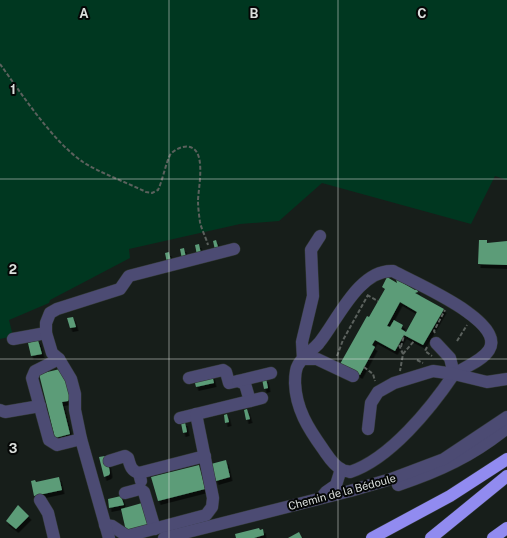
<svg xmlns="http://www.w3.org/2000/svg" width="507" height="538" font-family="'Public Sans',sans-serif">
<defs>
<filter id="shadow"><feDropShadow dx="2.5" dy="4" stdDeviation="0" flood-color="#0009"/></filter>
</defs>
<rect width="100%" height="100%" fill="#171e1a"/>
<path fill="#003720" d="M0,0H507V180L495,176L471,224L322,183L279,221L240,224L129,249L130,258L50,300L49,303L9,320L13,336L0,339Z"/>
<g fill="#5b9c78" fill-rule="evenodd" filter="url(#shadow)">
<path d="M216,240L219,250H215L213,241Z"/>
<path d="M479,240H487V243L507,241V265L478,264Z"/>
<path d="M199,244L201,254L197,255L195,245Z"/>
<path d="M184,248L186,258L182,259L180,249Z"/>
<path d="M169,252L171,262L167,263L165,253Z"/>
<path d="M387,277L397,283L396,279L415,290L417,289L418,292L415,293L444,309L423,345L404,335L395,351L375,340L372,345L375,347L360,375L340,364L367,316L369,317L385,289L382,287ZM400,302L417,312L406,332L401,329L403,325L394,320L390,327L387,326Z"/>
<path d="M73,317L76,327L70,328L67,318Z"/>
<path d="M38,340L42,354L31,356L28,343Z"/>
<path d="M60,369L66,376L70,398L68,401L62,402L70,434L55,438L39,374Z"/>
<path d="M212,375L214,383L196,387L194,379Z"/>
<path d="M266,378L268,388L264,389L262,379Z"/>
<path d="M247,409L250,419L246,420L244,410Z"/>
<path d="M227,414L229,422L225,423L224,415Z"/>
<path d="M185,422L187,432L183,433L181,423Z"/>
<path d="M105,456L107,457L110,473L109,475L104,477L99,457Z"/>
<path d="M226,460L230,477L216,481L211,464Z"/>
<path d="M199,465L205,489L158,501L151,477Z"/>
<path d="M59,477L62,490L34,496L31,481L35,480L36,482Z"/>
<path d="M121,496L124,505L109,508L108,499Z"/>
<path d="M142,503L148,525L126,531L121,509Z"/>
<path d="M18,505L29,516L16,529L6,521Z"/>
<path d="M259,528L260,530L263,529L264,535L254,538H236L235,534Z"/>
<path d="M299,532L302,538H288Z"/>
</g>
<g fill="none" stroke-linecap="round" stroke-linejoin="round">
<defs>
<g id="minor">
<path d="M320,236L311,250L313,296L302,342L303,359H317L353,376"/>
<path d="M13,339L46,333"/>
<path d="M436,343L450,358L454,374C431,408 390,459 350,472C347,471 343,471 341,469C333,465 328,456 323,449C308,428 296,409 295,383C295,377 295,370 298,365C303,356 313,350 319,343C337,321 359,269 393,271C412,282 507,321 489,350C482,361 465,367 454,374"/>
<path d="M59,359L35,371L32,378L49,440L57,445L81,439"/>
<path d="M189,378L223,370L226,372L229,383L238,381L245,384L250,401"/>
<path d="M238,381L271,373"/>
<path d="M0,410L5,412L40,406"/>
<path d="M180,418L262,398"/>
<path d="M368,429L371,403L378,392L394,383L433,371L454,374L487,382L507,379"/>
<path d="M109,461L125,456L128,458C130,465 131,471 139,473L141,481"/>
<path d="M139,473L205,456"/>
<path d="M398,485C440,471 472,456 507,428"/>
<path d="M125,493L140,489L144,492L155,529"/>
<path d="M321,498L326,492L336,485L341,469"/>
<path d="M40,500L48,513L54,538"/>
<path d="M105,525L112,526L127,536L206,515L212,507L213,498L196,414"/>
<path d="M109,538L81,439L75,410V394L71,379L59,359L52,353L46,333V323L50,313L57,309L120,289L129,276L234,249"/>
<path d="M164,538L350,491L391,479L444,459L507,417"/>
</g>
<g id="highway">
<path d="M372,538L450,496L507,459"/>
<path d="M431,538L507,476"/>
<path d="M493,538L507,528"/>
</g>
</defs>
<use href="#minor" stroke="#323935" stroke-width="13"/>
<use href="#highway" stroke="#323935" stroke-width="13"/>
<g stroke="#5b615d" stroke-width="2" stroke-dasharray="4 2" stroke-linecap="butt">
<path d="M0,64C21,93 53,142 83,162C102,174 126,182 146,192L152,193L158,190C163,179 165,166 170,155C173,151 178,148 183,147C209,142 198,188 198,201C198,207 199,215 200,222C201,228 206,238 208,245"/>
<path d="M367,295L378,301"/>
<path d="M435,333L434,331L445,310"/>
<path d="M457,341L467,325"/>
<path d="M399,345L403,354L400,371"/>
<path d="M401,347L404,335"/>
<path d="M427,347L425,351L432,356"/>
<path d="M403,354L414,341"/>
<path d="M337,356L343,340L368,295"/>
<path d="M417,360L423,363"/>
<path d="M364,367L373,374L375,381"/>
</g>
<use href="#minor" stroke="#4c4b73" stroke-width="12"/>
<use href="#highway" stroke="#918bf0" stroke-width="12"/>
</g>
<path fill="none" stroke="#dbdfdc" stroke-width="1" stroke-opacity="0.55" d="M169,0V538M338,0V538M0,179H507M0,359H507"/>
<g text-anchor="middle" stroke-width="4" stroke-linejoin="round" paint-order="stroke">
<g font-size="11" fill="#dbdfdc" stroke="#050706">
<text transform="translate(342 492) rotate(-15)" y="4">Chemin de la Bédoule</text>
</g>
</g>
<g font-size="13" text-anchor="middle" font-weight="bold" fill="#dbdfdc" stroke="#050706" stroke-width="4" stroke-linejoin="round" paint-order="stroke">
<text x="84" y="18">A</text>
<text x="254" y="18">B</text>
<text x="422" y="18">C</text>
<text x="13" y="94">1</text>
<text x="13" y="274">2</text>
<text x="13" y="453">3</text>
</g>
</svg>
